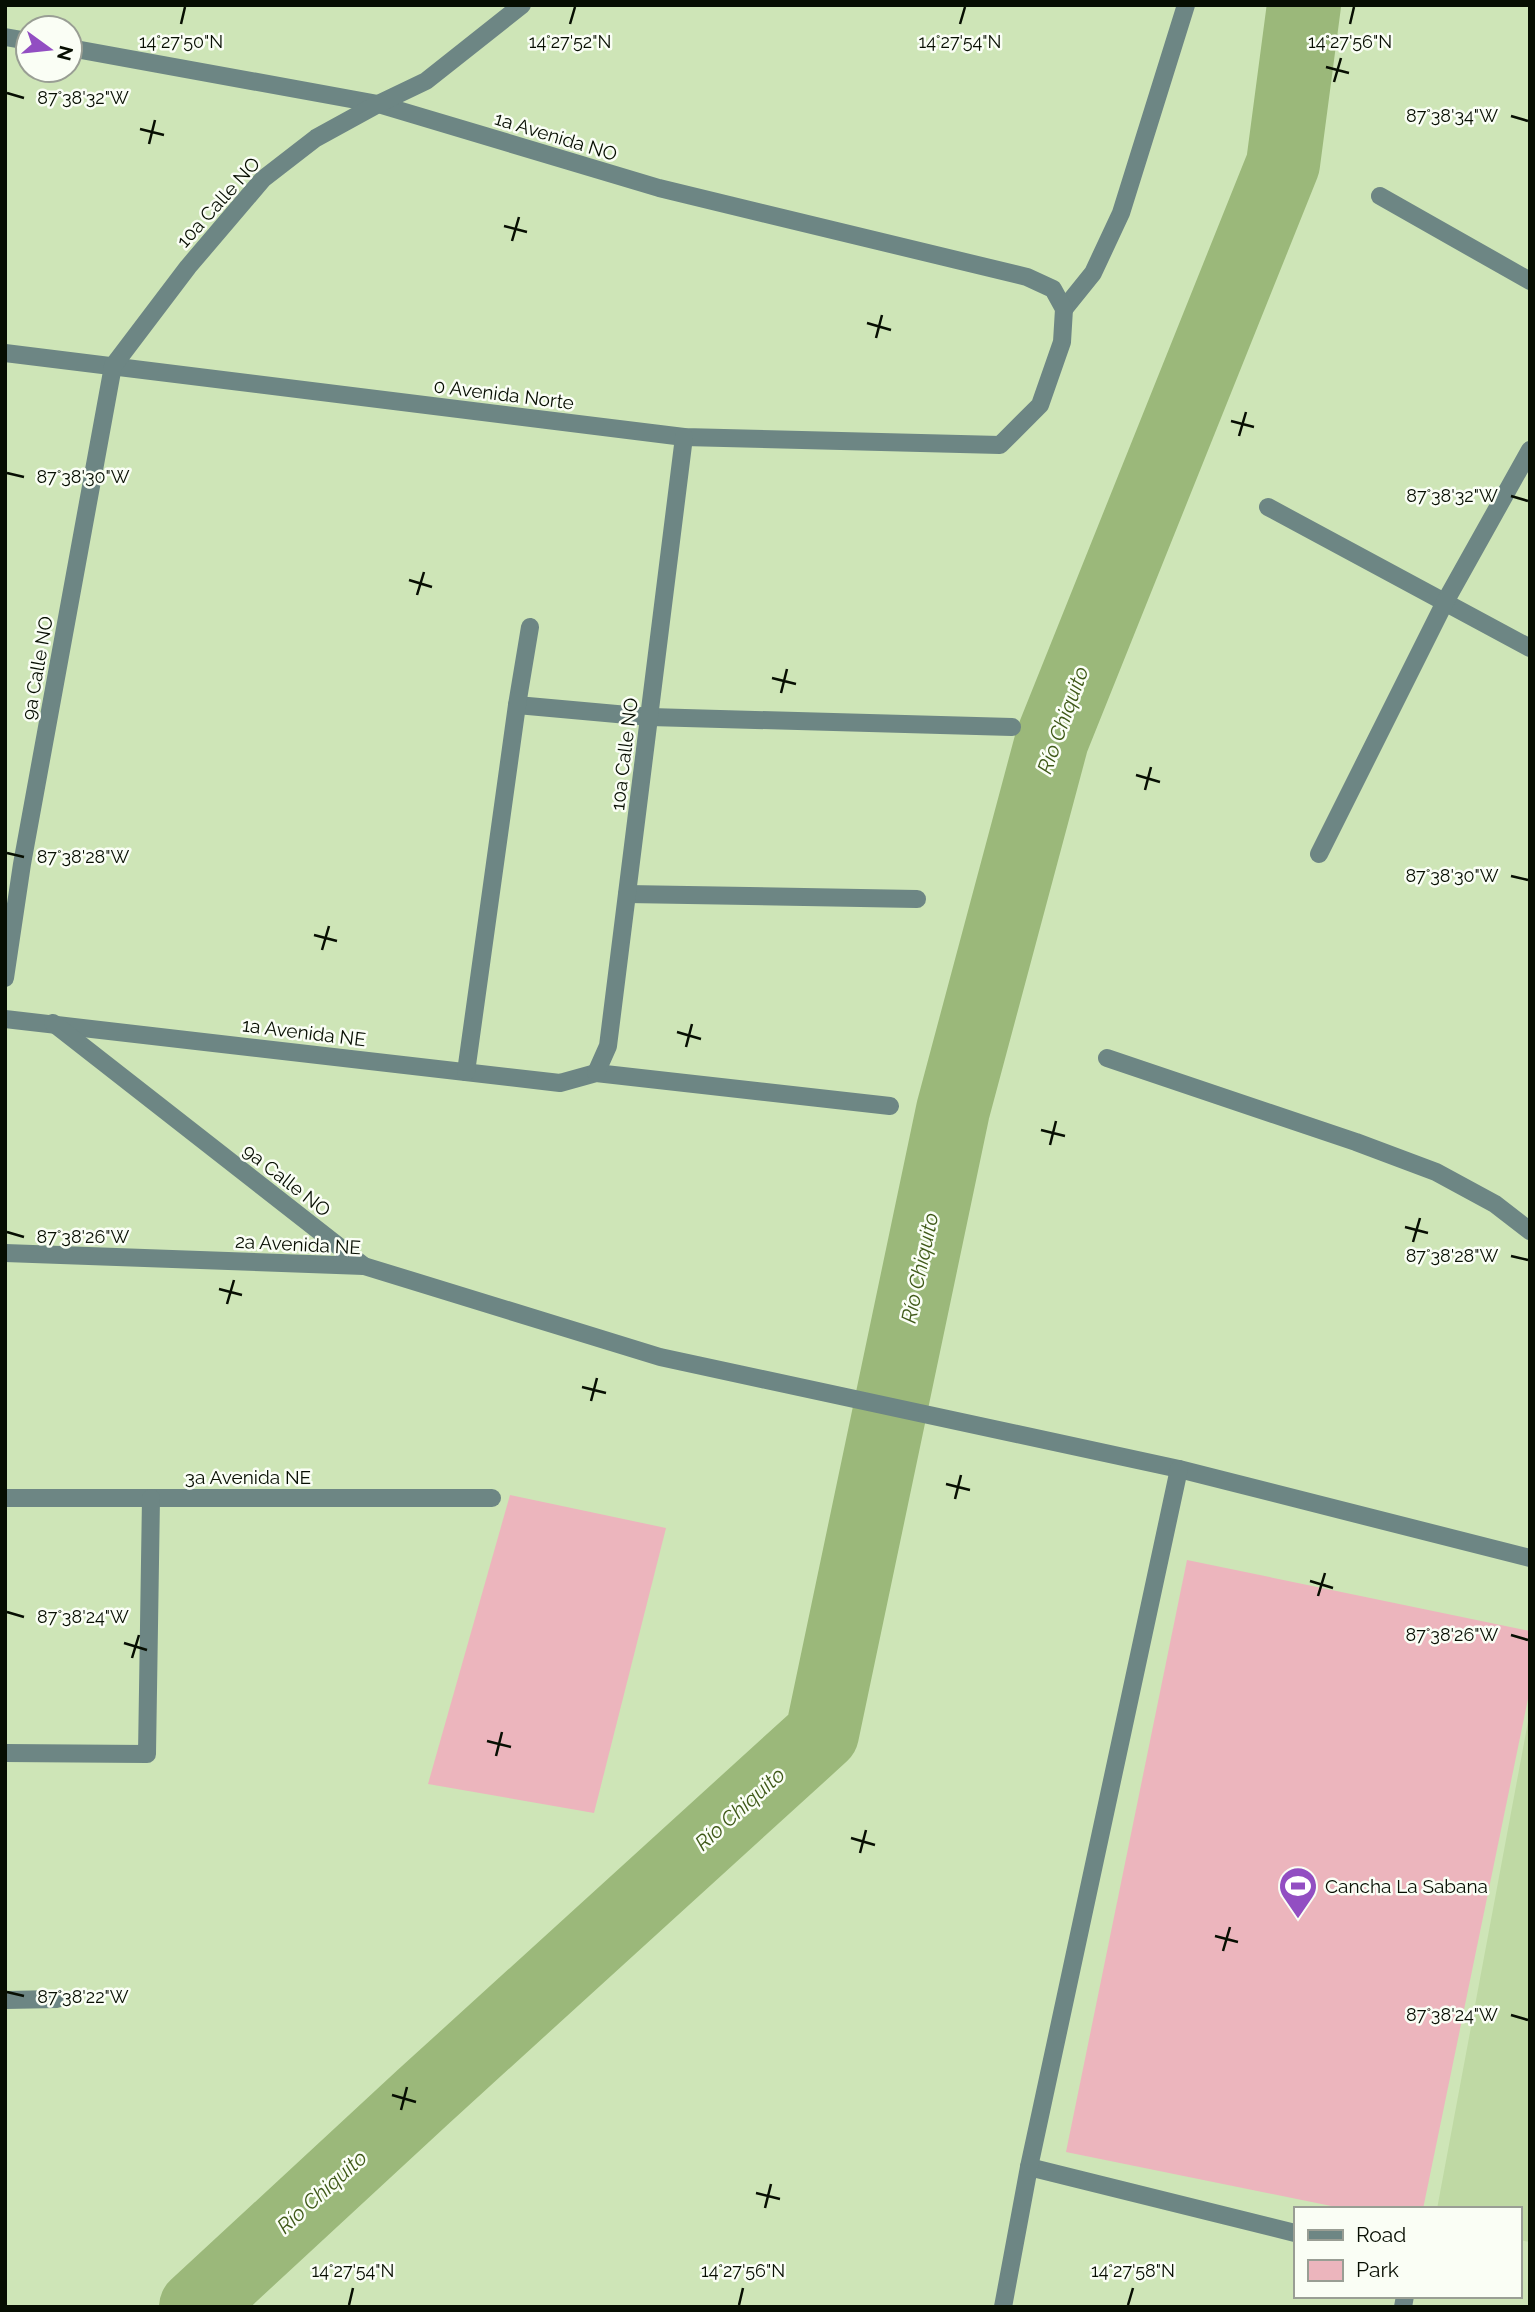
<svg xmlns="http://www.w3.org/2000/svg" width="1535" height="2312" font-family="Raleway,sans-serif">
<rect width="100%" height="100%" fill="#cee5b7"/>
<path fill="#bfd9a4" d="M1530,1711V2242L1519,2240V2209H1437Z"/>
<g fill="#ecb5bd">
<path d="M510,1495L666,1528L594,1813L428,1784Z"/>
<path d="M1187,1560L1530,1631V1689L1423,2209H1346L1066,2152Z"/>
</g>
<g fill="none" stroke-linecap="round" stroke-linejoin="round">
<path stroke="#9bb87a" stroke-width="74" d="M196,2307L423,2097L822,1734L953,1110L1052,740L1283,164L1304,5"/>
<g stroke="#6d8684" stroke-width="18">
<path d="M5,37L28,41"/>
<path d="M1380,196L1530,281"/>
<path d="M1064,309L1093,273L1121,213L1186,5"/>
<path d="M5,353L684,437L1000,445L1040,405L1062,342L1064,309L1053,289L1027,277L659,188L378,104L70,48"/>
<path d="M1268,507L1530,648"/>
<path d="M517,705L650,717L1012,727"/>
<path d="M1319,854L1445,602L1530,450"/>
<path d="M627,894L917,899"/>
<path d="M5,978L22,864L113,366L188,267L263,179L316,138L378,104L426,81L522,5"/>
<path d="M5,1019L560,1083L596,1073L890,1106"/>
<path d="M53,1023L364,1266"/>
<path d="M1107,1058L1356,1142L1436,1172L1495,1204L1530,1231"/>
<path d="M466,1072L517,705L530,627"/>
<path d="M596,1073L608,1046L684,437"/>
<path d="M5,1253L364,1266L660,1357L1179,1469L1530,1558"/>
<path d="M5,1498H492"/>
<path d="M5,1753L147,1754L151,1498"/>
<path d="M5,2000L57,1999"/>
<path d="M1029,2167L1295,2233"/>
<path d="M1003,2307L1029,2167L1179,1469"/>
<path d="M1403,2307L1405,2296"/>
</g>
</g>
<path fill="none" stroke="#070e02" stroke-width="2.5" d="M181,24L185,7M570,24L575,7M960,24L965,7M1350,24L1354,7M1326,67L1349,73M1334,82L1341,58M7,93L24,98M1511,116L1528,121M140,129L164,135M149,144L155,120M504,226L527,232M512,241L519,217M867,323L891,330M876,338L882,315M1231,421L1254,427M1239,436L1246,412M7,473L24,477M1511,496L1528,501M409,580L432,587M417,595L424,572M772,678L796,684M781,693L787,669M1136,775L1160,782M1145,790L1151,767M7,853L24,857M1511,876L1528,880M314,935L337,941M322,950L329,926M677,1032L701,1039M686,1047L692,1024M1041,1130L1065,1136M1050,1145L1056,1121M1405,1227L1428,1233M7,1232L24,1237M1413,1242L1420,1218M1511,1256L1528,1260M219,1289L242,1295M227,1304L234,1280M582,1387L606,1393M591,1401L597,1378M946,1484L970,1490M955,1499L961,1475M1310,1581L1333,1588M1318,1596L1325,1573M7,1612L24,1617M1511,1635L1528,1640M124,1643L147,1650M132,1658L139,1635M487,1741L511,1747M496,1756L502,1732M851,1838L875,1845M860,1853L866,1830M1215,1936L1238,1942M1223,1951L1230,1927M7,1992L24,1996M1511,2015L1528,2020M392,2095L416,2102M401,2110L407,2087M756,2193L780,2199M765,2208L771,2184M349,2305L353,2288M739,2305L743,2288M1128,2305L1133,2288"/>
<defs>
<symbol id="stadium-pin" viewBox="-11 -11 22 30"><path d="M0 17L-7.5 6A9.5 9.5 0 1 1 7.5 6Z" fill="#924ec2" stroke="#fafef5"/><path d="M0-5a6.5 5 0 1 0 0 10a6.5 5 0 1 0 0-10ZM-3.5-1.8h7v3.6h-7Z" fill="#fff"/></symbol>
</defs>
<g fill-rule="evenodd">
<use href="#stadium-pin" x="1276" y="1864" width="44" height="60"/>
</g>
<g text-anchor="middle" stroke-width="5" stroke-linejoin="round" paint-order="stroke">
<g font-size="19" fill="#070e02" stroke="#fafef5">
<text transform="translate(556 136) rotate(17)" y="7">1a Avenida NO</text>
<text transform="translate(218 202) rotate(-48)" y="7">10a Calle NO</text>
<text transform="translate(504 394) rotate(7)" y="7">0 Avenida Norte</text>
<text transform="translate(37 668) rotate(-80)" y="7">9a Calle NO</text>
<text transform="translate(624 754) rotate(-83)" y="7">10a Calle NO</text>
<text transform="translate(304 1032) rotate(7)" y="7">1a Avenida NE</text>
<text transform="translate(287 1180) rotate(38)" y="7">9a Calle NO</text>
<text transform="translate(298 1244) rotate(3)" y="7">2a Avenida NE</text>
<text x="248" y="1484">3a Avenida NE</text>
</g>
<g font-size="19" fill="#070e02" stroke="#fafef5" text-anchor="start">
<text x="1325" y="1893">Cancha La Sabana</text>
</g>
<g font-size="21" font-style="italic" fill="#3f5918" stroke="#fafef5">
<text transform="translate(1063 720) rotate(-70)" y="7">Río Chiquito</text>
<text transform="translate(920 1268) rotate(-78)" y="7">Río Chiquito</text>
<text transform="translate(740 1809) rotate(-42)" y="7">Río Chiquito</text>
<text transform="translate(322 2192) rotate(-42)" y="7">Río Chiquito</text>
</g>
</g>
<g font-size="18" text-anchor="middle" fill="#070e02" stroke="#fafef5" stroke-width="5" stroke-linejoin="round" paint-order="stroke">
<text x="181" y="48">14°27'50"N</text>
<text x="570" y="48">14°27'52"N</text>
<text x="960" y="48">14°27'54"N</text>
<text x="1350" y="48">14°27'56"N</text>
<text x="83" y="104">87°38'32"W</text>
<text x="1452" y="122">87°38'34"W</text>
<text x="83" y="483">87°38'30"W</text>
<text x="1452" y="502">87°38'32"W</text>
<text x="83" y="863">87°38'28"W</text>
<text x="1452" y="882">87°38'30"W</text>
<text x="83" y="1243">87°38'26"W</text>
<text x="1452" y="1262">87°38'28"W</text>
<text x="83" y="1623">87°38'24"W</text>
<text x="1452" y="1641">87°38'26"W</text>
<text x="83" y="2003">87°38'22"W</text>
<text x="1452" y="2021">87°38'24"W</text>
<text x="353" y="2277">14°27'54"N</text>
<text x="743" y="2277">14°27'56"N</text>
<text x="1133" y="2277">14°27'58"N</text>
</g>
<rect width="1535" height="2312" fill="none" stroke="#070e02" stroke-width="14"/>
<rect x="1294" y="2207" width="228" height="91" fill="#fafef5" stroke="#999e94" stroke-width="2"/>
<rect x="1308" y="2230" width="35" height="10" fill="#6d8684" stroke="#999e94" stroke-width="2"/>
<text x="1356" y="2242" font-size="21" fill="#070e02">Road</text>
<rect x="1308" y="2260" width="35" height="21" fill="#ecb5bd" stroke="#999e94" stroke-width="2"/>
<text x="1356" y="2277" font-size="21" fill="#070e02">Park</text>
<g transform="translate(49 49) rotate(105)"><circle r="33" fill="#fafef5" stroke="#999e94" stroke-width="2"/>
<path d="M0-5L12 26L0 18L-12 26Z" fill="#924ec2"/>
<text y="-10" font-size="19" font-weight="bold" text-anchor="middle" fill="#070e02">N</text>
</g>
</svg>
